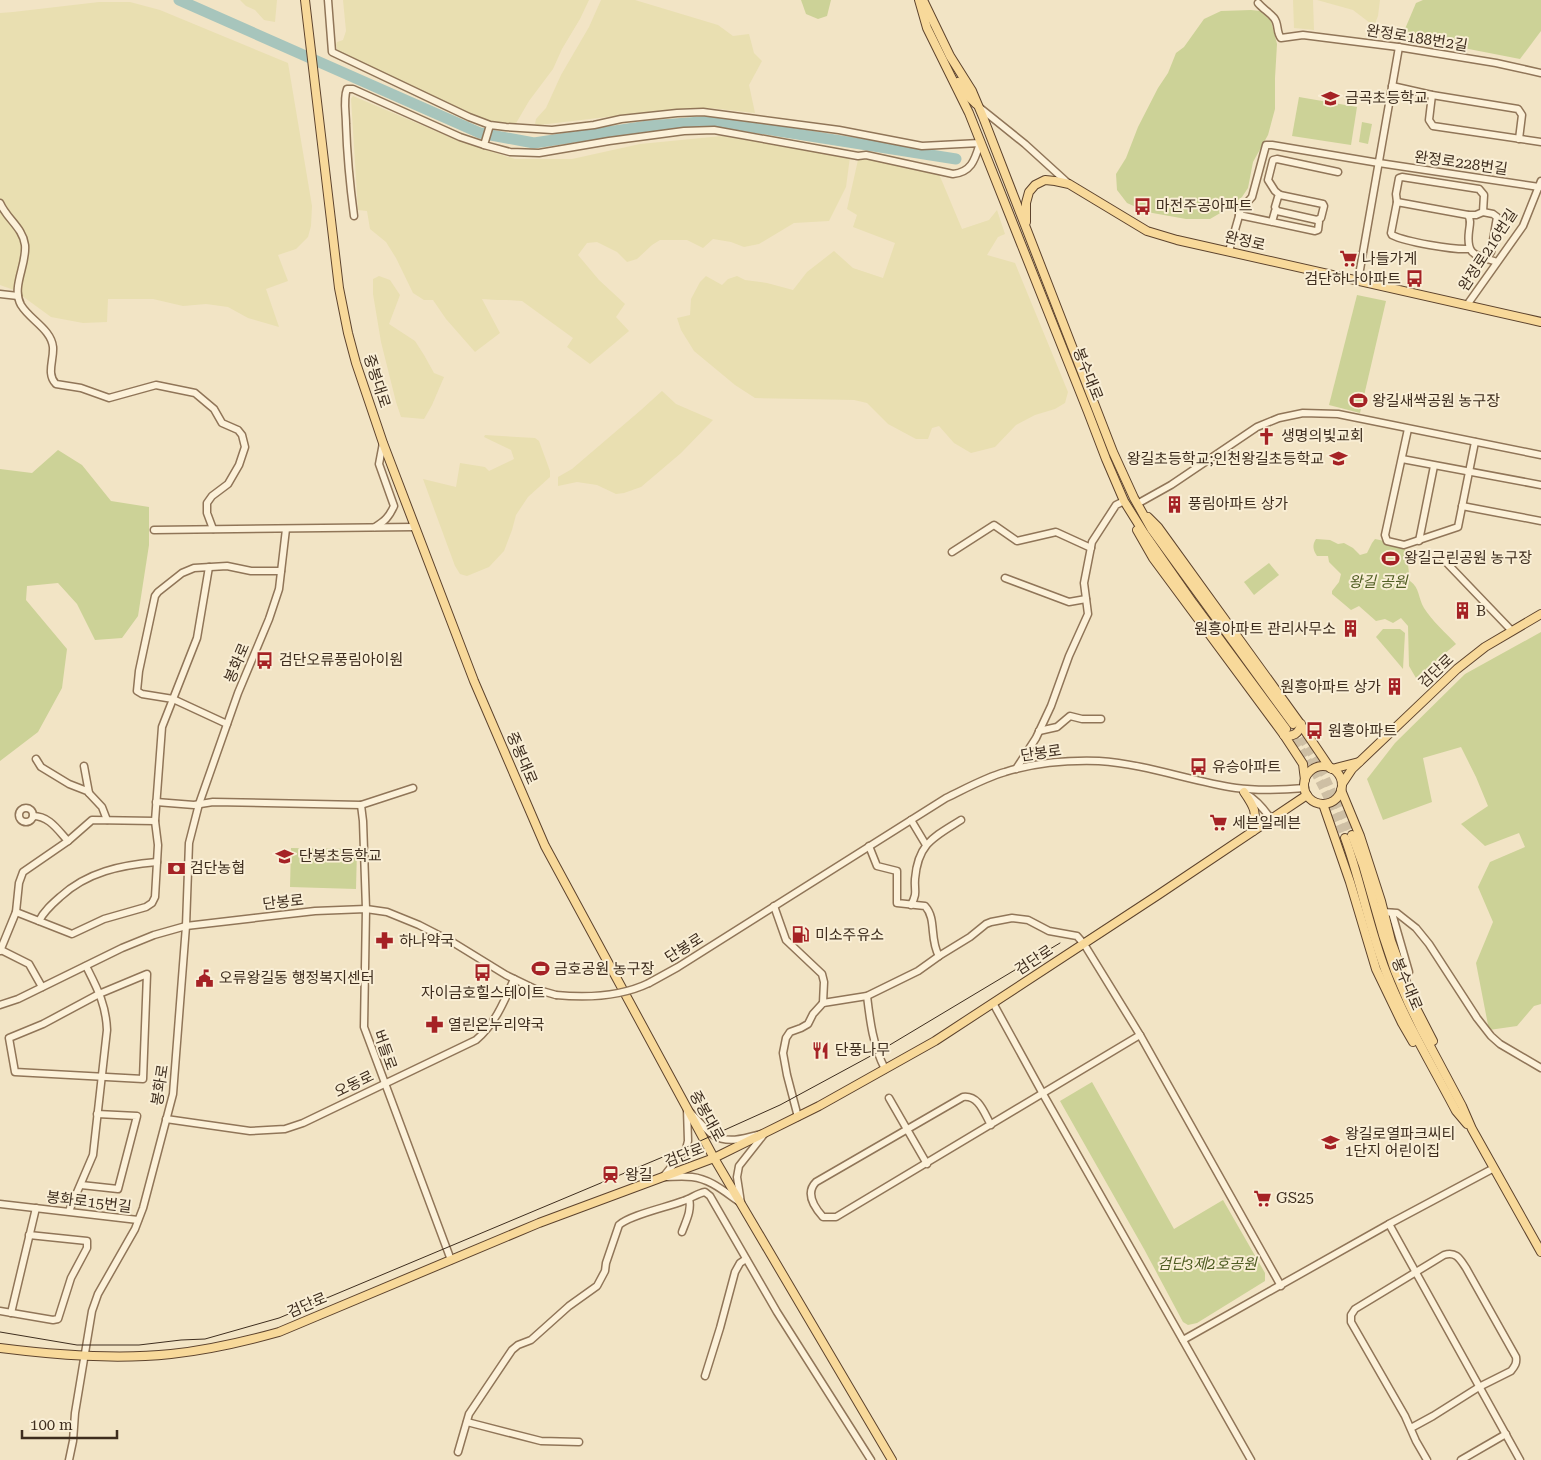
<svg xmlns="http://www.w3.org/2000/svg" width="1541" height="1460" font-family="'Roboto Serif','Noto Sans KR',serif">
<rect width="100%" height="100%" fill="#f2e4c5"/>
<g fill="#e9dfb1">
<path d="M240,0H277L275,22L264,20L255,10L246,6Z"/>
<path d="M343,0H589L580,19L562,49L553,69L529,101L515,125H505L483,119L338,51L336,45L337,42L343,40L346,31Z"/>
<path d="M601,0H635L718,25L733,36L749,34L754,53L762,61L749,85L755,113L710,108L666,110L539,125L535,124L536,119L546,108L561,75L589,27Z"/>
<path d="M1293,0H1313L1314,30L1294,28Z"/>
<path d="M1317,0H1380L1378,16L1374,26L1353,10Z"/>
<path d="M99,2H130L160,10L288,63L312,206L311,226L308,237L296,249L278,255L288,281L266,289L279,327L248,318L228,307L206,304L183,306L153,299H108L107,322L83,323L51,317L14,290L0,285V13L13,12Z"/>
<path d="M353,96L459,141L515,159H572L640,144L722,136L850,157L846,187L829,221L794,223L759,244L744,247L731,242L713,239L703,248L687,240H660L652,245L637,259L627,262L617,252L597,242L587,243L578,255L599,280L625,304L616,317L629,331L590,364L567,347L573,338L522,301L507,300H497L482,299L500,333L475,352L446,319L433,300H424L413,293L396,258L386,242L370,229L367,211L358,210L351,99Z"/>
<path d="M864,158L914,170L939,174L962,229L989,220L997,210L1005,234L998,237L987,255L1015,263L1068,392L1065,403L1055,409L1035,415L1016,425L995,447L971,453L954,443L939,426L932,428L928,439H916L888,424L867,403L854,400L755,398L735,385L694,351L681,330L677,318L690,315L691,299L700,282L706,276L722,285L728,279L737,276L745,280L767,283L793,290L807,272L834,251L853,268L883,278L895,243L853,227L857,215L847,209L858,160Z"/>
<path d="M379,276L390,280L400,295L389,324L415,341L424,355L434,373L444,377L432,405L424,419L401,417L396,402L381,342L373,294V279Z"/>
<path d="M662,391L676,404L713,420L681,453L641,487L624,493L616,494L597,485L577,482L558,486V477L572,469L641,410Z"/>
<path d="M485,435L535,438L539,441L550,471V477L528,497L516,515L512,530L504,551L489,567L467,576L460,574L455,566L423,479L456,487L460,463L485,467L489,471L514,459L511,450L484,437Z"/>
</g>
<g fill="#ccd297">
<path d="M801,0H831L827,16L818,19L806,14Z"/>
<path d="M1423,0H1541V31L1520,59L1402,36L1416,3Z"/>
<path d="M1251,10L1260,11L1271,21L1277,44L1275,78V109L1268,135L1253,162L1248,188L1242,197L1222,212L1210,219H1186L1147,212L1127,203L1117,190L1116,174L1126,158L1138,127L1158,88L1168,73L1176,53L1184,47L1204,19L1221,11Z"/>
<path d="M1299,97L1357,107L1351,145L1292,136Z"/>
<path d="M1362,122L1372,124L1368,144L1359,142Z"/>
<path d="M1357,295L1386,301L1360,413L1329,405Z"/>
<path d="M58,450L82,465L111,501L149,507V545L138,616L122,638L95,640L77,604L58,583L27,586L26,600L67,649L62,688L38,732L0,761V469L32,473Z"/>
<path d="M1316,539L1330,540L1338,544L1344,543L1353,548L1360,555L1367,553L1372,543L1375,539L1404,545L1407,557L1410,581C1420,588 1418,598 1424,608C1432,621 1446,633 1456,644L1416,678L1409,666L1408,626L1401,618L1393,623L1385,619L1376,621L1359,606L1351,610L1332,594V591L1339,582L1341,574L1329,562L1328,556H1317C1313,550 1312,545 1316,539Z"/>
<path d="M1269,563L1279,575L1254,595L1244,582Z"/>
<path d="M1383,629H1400L1405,633L1403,669L1376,637Z"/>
<path d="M1541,632V1004L1534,1006L1517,1026L1489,1030L1476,963L1493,922L1478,887L1490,862L1525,847L1519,833L1485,846L1461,824L1488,806L1476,777L1461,747L1423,758L1432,802L1383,820L1367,779L1395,743L1465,674Z"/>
<path d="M291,848L357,849L356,889L290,887Z"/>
<path d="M1092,1082L1174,1229L1223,1200L1265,1273V1281L1197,1323L1188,1325L1183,1322L1144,1249L1060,1101Z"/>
</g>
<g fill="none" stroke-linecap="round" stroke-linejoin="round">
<path stroke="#a7c5bc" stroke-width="11" d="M179,0L480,133L534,143L648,126L714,121L956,159"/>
<g stroke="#cebfa4" stroke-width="8" stroke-dasharray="8 4" stroke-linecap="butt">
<path d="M1295,727L1325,776L1352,835"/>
<path d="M1288,730C1312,763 1330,800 1345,838"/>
</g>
<defs>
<g id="minor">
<path d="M328,0L332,52L469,117L490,125L506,127L552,130L594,125L621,119L677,113L703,112L839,130L922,146L980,143C975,159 972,172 953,174L866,155L858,156L714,130L684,131L609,141L539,153L510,152L484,145L490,125"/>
<path d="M1258,3C1263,9 1269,12 1274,18C1279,24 1276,32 1281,38L1303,35L1398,47L1496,63L1541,73"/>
<path d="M1392,86L1432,95L1518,109L1522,115L1519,139"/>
<path d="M1432,95L1429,120L1433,126L1541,142"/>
<path d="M979,107L1025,144L1069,184"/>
<path d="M1280,195L1275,191L1268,180L1273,160L1277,159L1338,172"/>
<path d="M1397,202L1396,194L1399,178L1402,177L1479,189L1484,195L1483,212L1476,215H1468"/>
<path d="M0,203C7,219 23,228 25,245C27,265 11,287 21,305C30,320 51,329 53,347C54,360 46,374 56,384L81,388L109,398L156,385L195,393L214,409L222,423L238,430L242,435L245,447L239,465L228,484L212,496L207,503V513L213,529"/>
<path d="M1277,211L1275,207L1278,197L1280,195L1323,204L1324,206L1321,218L1317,220"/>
<path d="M1483,212L1493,214L1497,217L1491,252L1486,259"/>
<path d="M1239,215L1315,231L1318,230L1319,222L1317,220L1277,211H1275L1272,222"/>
<path d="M354,216C350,186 347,155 346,124C346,113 343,99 347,89H353L460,137L484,145"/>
<path d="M1469,249C1453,250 1406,242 1392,235L1391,233L1397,202L1468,215C1471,220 1470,224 1469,231C1466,256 1475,255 1497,262"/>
<path d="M1229,251L1241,209L1252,197L1266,145H1272L1379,163L1539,187"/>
<path d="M1358,281L1399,47"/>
<path d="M0,294L18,296"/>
<path d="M1467,305L1523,226L1541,181"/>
<path d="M1408,429L1385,535L1387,541L1404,545L1458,527L1475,442"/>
<path d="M1402,459L1541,485"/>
<path d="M1137,504L1171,485L1257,427L1279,418L1303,413L1338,414L1541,455"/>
<path d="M1462,506L1541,521"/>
<path d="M375,527C385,521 389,517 394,506L379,464L383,443"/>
<path d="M154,530L415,527"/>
<path d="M1419,541L1434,466"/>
<path d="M952,552L994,525L1017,541L1056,532L1091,548"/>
<path d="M1443,559L1512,631"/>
<path d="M1005,578L1069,602L1086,599"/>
<path d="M227,724L173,699L142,694L137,691L139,671L155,596L158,592L182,573L194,568L227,566L251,571H281"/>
<path d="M1039,731L1057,727L1070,716L1082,719H1101"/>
<path d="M36,759L41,767L69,784L87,791L102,807L107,820"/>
<path d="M84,766L89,793"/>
<path d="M1016,769L1036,738L1051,706L1069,656L1088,614L1084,583L1092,542L1116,505L1124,501"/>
<path d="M1246,794C1257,800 1264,809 1271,819"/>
<path d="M156,802L194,805L213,802L361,805L413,788"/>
<path d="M361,805L363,821L366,909L364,1027L451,1260"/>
<circle cx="26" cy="815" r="7"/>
<path d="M33,816C49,816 57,829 68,841"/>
<path d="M911,820L926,845"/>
<path d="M869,846L877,866L897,871V903L925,906C937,919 929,939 939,956"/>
<path d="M911,905C918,892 914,891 915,879C918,843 934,837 961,820"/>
<path d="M774,906L786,940L822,974L824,982L823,1003"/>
<path d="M16,912L72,934L104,919L146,907L152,903L155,897L158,845L155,821L162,727L197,638L209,567"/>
<path d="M1383,912L1397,913L1416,928L1429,944L1477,1018L1491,1036L1500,1044L1541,1068"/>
<path d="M1392,913L1409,972"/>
<path d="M39,921C44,911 52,904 60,897C87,872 121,865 157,862"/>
<path d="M1,950L29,964L42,987"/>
<path d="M0,951L16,912L19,883L23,872L68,841L92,820L155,821"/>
<path d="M147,974L143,1079L15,1072L9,1038L43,1024L99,994Z"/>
<path d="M649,983L678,967L946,798C965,789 984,778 1005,772C1034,763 1068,760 1099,761C1146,764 1190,781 1236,788C1259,791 1282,790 1305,788"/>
<path d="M867,996C870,1021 873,1046 885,1069"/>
<path d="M993,1003L1043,1094L1251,1460"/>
<path d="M0,1005L18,999L122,948L154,935L186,926L315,911L366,909L387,912L419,925L454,943L506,975L535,989L556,995"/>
<path d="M889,1098L927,1164"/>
<path d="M687,1109C695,1117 705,1129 713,1135C729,1145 749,1137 765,1133L739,1166L737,1177L741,1203C726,1193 711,1179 692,1177C682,1176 672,1177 663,1177L686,1149L688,1141Z"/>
<path d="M798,1117L787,1075L783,1053L786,1038L790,1032L801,1028L808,1024L813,1014L823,1003L867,996L918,971L939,956L970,937L986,924L991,922L1012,918L1028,920L1049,931L1077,936L1084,944L1140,1035L1281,1286"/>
<path d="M166,1119L250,1131L285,1129L303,1123L476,1040C495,1024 504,1002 514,979"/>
<path d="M991,1125C984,1113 979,1095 963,1097L816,1182C805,1193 814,1207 823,1217H836L1140,1035"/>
<path d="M81,1185L118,1189L137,1116L97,1114"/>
<path d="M0,1204L138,1220"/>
<path d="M69,1211L93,1155L107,1030C106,1004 97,988 86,966"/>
<path d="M1389,1224L1520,1460"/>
<path d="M682,1232C686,1221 692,1210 689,1199"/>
<path d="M0,1311L53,1320L58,1319L71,1278L87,1248V1241L29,1235"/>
<path d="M11,1313L36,1208"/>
<path d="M1183,1340L1389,1224L1494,1168"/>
<path d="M705,1376L720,1328L735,1272L740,1263L746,1259"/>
<path d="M467,1422L541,1441L579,1442"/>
<path d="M1411,1428L1433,1416L1479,1387L1511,1371C1515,1366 1517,1363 1516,1357L1466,1268C1460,1259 1456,1251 1444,1255L1355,1309L1351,1315V1322L1405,1416L1416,1441L1427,1460"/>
<path d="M458,1452L469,1414L512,1350L518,1345L531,1340L569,1306L597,1286L605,1271L606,1263L619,1225C630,1215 668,1207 683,1201C690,1199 698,1193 705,1192L710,1196L777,1312L871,1460"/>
<path d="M69,1460L73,1441L75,1413L92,1311L98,1294L135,1229L143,1208L173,1094L186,926L189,843L199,804L238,693L269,619L279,589L286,529"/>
<path d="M1461,1460L1506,1434"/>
</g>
<g id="major">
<path d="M305,0L339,288L348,333L356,363L383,443L474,681L545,846L714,1158L892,1460"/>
<path d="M919,0L927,28L969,113L1088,412L1106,459L1124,501L1144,533L1193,603L1286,729"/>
<path d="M923,0L950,56L972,91L983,117L1113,452L1134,498L1152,530L1293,724"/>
<path d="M958,82L966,94L976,104"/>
<path d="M1026,222V203L1029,192L1035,185L1045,180L1055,181L1069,184L1147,231L1177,240L1541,322"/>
<path d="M1148,517L1158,527L1299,722L1330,768"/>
<path d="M1137,530L1153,558L1284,735L1303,764L1305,780"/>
<path d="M1284,735C1293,737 1299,734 1301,724"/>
<circle cx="1323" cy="785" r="19"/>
<path d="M1332,769L1359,762"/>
<path d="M1342,784L1352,769L1457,669L1485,647L1541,614"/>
<path d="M1341,790L1360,836L1381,901L1391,941L1415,1006L1433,1041"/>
<path d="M1244,792C1255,808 1257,812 1253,831"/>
<path d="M1323,804L1350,882L1376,969L1402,1023L1413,1042"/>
<path d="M1352,835L1363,865L1383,935L1395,971L1408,1002L1421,1029L1462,1106L1472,1129L1541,1252"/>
<path d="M1345,838C1361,882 1369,928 1386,972C1405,1021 1432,1065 1456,1111L1467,1124"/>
<path d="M0,1348C56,1355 115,1360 171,1354C208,1350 243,1342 279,1332L539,1223L714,1158L819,1106L935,1041L1158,895L1307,795"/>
</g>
</defs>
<use href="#minor" stroke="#907558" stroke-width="9"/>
<use href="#major" stroke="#5d432d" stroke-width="10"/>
<use href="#minor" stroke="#fcf1d9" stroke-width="6"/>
<use href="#major" stroke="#f8d99a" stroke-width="8"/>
<path stroke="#3e2d1e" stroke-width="1" d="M0,1332L77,1345H139L181,1340L205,1339L279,1318L689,1146L780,1105L878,1052L1060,943"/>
<defs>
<path id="minor-bridge" d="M556,995C587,998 620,997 649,983"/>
</defs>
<use href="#minor-bridge" stroke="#907558" stroke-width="9" stroke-linecap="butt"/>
<use href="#minor-bridge" stroke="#fcf1d9" stroke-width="6"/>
</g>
<defs>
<symbol id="school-bare" viewBox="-9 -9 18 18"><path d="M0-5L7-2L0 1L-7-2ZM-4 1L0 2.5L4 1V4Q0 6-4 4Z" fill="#a52225" stroke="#f9eed5" stroke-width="2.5" paint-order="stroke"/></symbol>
<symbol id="bus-bare" viewBox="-9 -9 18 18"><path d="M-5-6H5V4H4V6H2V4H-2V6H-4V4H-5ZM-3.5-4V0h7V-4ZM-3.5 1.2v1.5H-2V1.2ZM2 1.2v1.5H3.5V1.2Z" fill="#a52225" stroke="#f9eed5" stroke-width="2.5" paint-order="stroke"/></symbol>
<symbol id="supermarket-bare" viewBox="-9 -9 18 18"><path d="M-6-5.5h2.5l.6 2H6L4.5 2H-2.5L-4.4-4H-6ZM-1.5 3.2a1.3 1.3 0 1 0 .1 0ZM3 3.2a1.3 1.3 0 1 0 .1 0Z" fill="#a52225" stroke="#f9eed5" stroke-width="2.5" paint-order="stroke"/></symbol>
<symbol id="stadium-bare" viewBox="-9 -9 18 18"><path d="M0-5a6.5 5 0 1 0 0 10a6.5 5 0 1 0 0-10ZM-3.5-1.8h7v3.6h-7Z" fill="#a52225" stroke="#f9eed5" stroke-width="2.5" paint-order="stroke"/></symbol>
<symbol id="church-bare" viewBox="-9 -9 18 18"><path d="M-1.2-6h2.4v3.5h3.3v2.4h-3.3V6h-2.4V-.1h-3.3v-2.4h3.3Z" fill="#a52225" stroke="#f9eed5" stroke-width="2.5" paint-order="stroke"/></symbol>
<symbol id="building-bare" viewBox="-9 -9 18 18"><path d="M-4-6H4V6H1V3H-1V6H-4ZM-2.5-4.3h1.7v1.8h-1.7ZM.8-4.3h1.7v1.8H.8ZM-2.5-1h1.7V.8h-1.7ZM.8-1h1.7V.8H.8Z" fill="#a52225" stroke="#f9eed5" stroke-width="2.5" paint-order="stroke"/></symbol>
<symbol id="bank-bare" viewBox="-9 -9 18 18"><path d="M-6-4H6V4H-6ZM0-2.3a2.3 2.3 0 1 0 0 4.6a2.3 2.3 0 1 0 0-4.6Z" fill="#a52225" stroke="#f9eed5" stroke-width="2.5" paint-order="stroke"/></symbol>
<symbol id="fuel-bare" viewBox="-9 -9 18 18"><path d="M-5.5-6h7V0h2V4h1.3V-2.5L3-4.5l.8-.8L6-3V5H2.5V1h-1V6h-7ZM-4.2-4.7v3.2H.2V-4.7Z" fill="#a52225" stroke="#f9eed5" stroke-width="2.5" paint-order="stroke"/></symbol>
<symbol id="pharmacy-bare" viewBox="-9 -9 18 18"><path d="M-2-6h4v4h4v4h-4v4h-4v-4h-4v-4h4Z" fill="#a52225" stroke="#f9eed5" stroke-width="2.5" paint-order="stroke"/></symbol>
<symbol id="civic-bare" viewBox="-9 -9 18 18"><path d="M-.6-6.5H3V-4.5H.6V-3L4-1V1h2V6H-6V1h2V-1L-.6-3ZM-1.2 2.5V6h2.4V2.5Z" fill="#a52225" stroke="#f9eed5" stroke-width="2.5" paint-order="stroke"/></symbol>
<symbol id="restaurant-bare" viewBox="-9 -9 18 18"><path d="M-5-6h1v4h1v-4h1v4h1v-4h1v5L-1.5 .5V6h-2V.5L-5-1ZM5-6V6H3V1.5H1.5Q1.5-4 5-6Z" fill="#a52225" stroke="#f9eed5" stroke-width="2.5" paint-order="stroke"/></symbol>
<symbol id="station-bare" viewBox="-9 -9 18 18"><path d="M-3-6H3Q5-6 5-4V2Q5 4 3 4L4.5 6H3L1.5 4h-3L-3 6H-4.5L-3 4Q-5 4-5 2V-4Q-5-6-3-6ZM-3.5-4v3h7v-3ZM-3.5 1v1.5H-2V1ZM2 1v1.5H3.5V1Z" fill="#a52225" stroke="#f9eed5" stroke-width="2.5" paint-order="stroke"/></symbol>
</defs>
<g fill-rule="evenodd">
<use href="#school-bare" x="1318" y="86" width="25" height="25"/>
<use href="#bus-bare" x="1130" y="194" width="25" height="25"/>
<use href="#supermarket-bare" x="1336" y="246" width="25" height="25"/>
<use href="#bus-bare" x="1402" y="266" width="25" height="25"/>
<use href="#stadium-bare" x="1346" y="388" width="25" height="25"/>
<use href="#church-bare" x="1254" y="424" width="25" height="25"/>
<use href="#school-bare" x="1326" y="446" width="25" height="25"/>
<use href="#building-bare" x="1162" y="492" width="25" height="25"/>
<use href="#stadium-bare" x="1378" y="546" width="25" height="25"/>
<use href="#building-bare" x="1450" y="598" width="25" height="25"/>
<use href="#building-bare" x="1338" y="616" width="25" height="25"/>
<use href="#bus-bare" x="252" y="648" width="25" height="25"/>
<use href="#building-bare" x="1382" y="674" width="25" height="25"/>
<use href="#bus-bare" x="1302" y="718" width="25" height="25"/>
<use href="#bus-bare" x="1186" y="754" width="25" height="25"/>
<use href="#supermarket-bare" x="1206" y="810" width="25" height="25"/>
<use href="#school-bare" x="272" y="844" width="25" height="25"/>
<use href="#bank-bare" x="164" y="856" width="25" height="25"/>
<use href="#fuel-bare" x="788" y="922" width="25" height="25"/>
<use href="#pharmacy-bare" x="372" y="928" width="25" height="25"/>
<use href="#stadium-bare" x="528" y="956" width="25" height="25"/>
<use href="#bus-bare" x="470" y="960" width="25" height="25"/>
<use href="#civic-bare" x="192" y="966" width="25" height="25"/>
<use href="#pharmacy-bare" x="422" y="1012" width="25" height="25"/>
<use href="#restaurant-bare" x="808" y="1038" width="25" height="25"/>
<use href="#school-bare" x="1318" y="1130" width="25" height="25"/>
<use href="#station-bare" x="598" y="1162" width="25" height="25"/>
<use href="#supermarket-bare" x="1250" y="1186" width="25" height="25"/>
</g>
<g text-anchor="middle" stroke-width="4" stroke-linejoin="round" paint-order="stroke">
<g font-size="15" fill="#3e2d1e" stroke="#f9eed5">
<text transform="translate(1417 38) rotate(9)" y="5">완정로188번2길</text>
<text transform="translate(1461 163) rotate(8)" y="5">완정로228번길</text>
<text transform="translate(1245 241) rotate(13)" y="5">완정로</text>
<text transform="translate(1488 250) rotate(-57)" y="5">완정로216번길</text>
<text transform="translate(1088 374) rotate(68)" y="5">봉수대로</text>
<text transform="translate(377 381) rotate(72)" y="5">중봉대로</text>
<text transform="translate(237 663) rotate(-67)" y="5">봉화로</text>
<text transform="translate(1436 671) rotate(-43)" y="5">검단로</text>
<text transform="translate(1041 753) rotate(-8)" y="5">단봉로</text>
<text transform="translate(522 758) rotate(67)" y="5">중봉대로</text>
<text transform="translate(283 902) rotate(-6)" y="5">단봉로</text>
<text transform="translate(684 948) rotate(-32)" y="5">단봉로</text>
<text transform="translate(1034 960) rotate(-33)" y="5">검단로</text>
<text transform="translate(1407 984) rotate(67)" y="5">봉수대로</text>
<text transform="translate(385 1050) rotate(70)" y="5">버들로</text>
<text transform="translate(354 1084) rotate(-26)" y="5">오동로</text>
<text transform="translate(160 1085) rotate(-81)" y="5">봉화로</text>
<text transform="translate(707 1116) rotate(61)" y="5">중봉대로</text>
<text transform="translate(684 1155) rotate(-21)" y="5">검단로</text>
<text transform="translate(89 1202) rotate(7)" y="5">봉화로15번길</text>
<text transform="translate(307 1305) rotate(-23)" y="5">검단로</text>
</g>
<g font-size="15" fill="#3e2d1e" stroke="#f9eed5" text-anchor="start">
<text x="1345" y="103">금곡초등학교</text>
<text x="1156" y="211">마전주공아파트</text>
<text x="1362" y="264">나들가게</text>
<text x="1401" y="284" text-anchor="end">검단하나아파트</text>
<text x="1372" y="406">왕길새싹공원 농구장</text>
<text x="1281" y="441">생명의빛교회</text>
<text x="1324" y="464" text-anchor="end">왕길초등학교;인천왕길초등학교</text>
<text x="1188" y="509">풍림아파트 상가</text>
<text x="1404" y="563">왕길근린공원 농구장</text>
<text x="1476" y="616">B</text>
<text x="1336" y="634" text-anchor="end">원흥아파트 관리사무소</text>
<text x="279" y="665">검단오류풍림아이원</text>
<text x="1381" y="692" text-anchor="end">원흥아파트 상가</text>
<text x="1328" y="736">원흥아파트</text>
<text x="1212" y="772">유승아파트</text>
<text x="1232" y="828">세븐일레븐</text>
<text x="299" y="861">단봉초등학교</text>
<text x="190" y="873">검단농협</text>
<text x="815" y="940">미소주유소</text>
<text x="399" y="946">하나약국</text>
<text x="554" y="974">금호공원 농구장</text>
<text x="219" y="983">오류왕길동 행정복지센터</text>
<text x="483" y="998" text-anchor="middle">자이금호힐스테이트</text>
<text x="448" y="1030">열린온누리약국</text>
<text x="835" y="1055">단풍나무</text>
<text x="1345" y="1139">왕길로열파크씨티<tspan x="1345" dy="17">1단지 어린이집</tspan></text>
<text x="625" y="1180">왕길</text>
<text x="1276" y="1203">GS25</text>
</g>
<g font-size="15" font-style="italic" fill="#4f5d22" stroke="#f9eed5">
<text x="1378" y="587">왕길 공원</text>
<text x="1207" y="1269">검단3제2호공원</text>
</g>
</g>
<path d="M22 1430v8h95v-8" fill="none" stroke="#3e2d1e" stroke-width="2.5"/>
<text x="30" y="1430" font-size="15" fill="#3e2d1e" stroke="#f9eed5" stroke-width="4" paint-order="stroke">100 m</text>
</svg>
